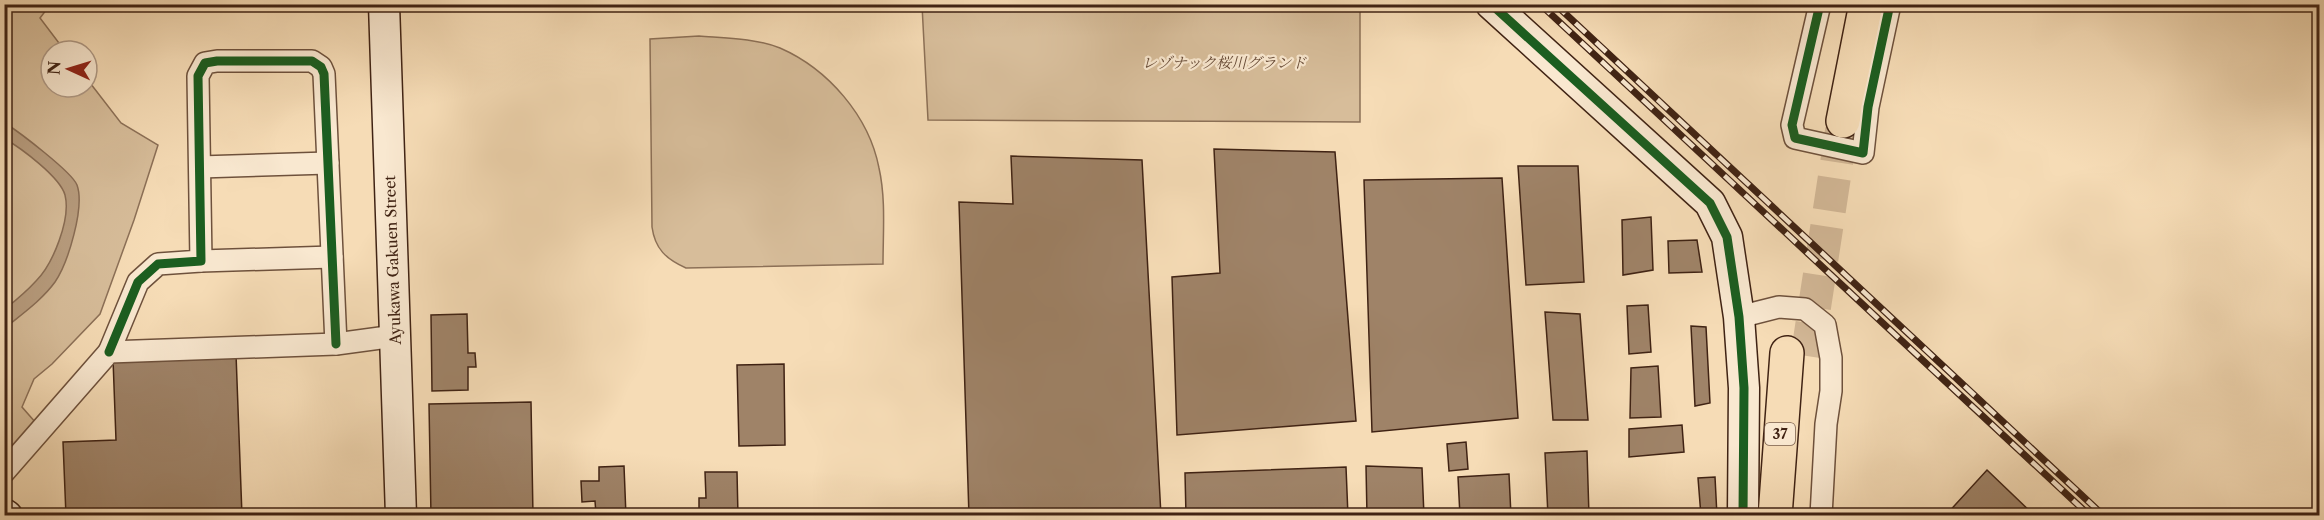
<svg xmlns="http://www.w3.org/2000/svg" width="2324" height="520" font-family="'Libre Caslon Text','Noto Serif JP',serif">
<rect width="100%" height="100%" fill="#f6dcb6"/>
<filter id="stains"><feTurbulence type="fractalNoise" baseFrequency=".00333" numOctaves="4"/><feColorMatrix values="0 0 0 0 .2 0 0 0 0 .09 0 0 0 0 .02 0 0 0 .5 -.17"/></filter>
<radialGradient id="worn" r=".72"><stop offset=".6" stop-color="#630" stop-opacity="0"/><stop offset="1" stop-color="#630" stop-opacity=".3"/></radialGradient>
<g fill="#d7bd9a" stroke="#8c7057" stroke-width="1.5">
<path d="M5,5H50L40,18L65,51H51V87H87V79L121,123L158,145L134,220L100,314L52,364L34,379L22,407L36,423L5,456Z"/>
<path d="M922,5H1360V122L928,120Z"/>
<path d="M699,36C725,38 755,38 780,48C828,69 869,116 879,168C886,199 883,233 883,264L686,268C666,259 655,249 652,227L650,39Z"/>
</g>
<path fill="#b89d7f" stroke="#886c54" stroke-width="1.5" d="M5,123C19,132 72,172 77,185C85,207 68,263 55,282C42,300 22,314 5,328V309C15,301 27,291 36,281C53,264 71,219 65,195C60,177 21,148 5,139Z"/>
<g fill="#9f8368" stroke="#402314" stroke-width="1.5">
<path d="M1214,149L1335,152L1356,421L1177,435L1172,277L1220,273Z"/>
<path d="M1011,156L1142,160L1161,516H969L959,202L1013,204Z"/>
<path d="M1518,166H1578L1584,282L1526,285Z"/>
<path d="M1502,178L1518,418L1372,432L1364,180Z"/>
<path d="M1651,217L1653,270L1623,275L1622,220Z"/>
<path d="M1697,240L1702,272L1669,273L1668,241Z"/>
<path d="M1648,305L1651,352L1629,354L1627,306Z"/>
<path d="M1545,312L1580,314L1588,420H1553Z"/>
<path d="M467,314L468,353H475L476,367H468V390L432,391L431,315Z"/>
<path d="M1691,326L1706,327L1710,403L1695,406Z"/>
<path d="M236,354L242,516H66L63,442L116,440L113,359Z"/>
<path d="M784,364L785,445L739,446L737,365Z"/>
<path d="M1658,366L1661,417L1630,418L1631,368Z"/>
<path d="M531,402L533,516H431L429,404Z"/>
<path d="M1682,425L1684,452L1629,457V429Z"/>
<path d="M1466,442L1468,469L1449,471L1447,444Z"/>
<path d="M1587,451L1589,516H1548L1545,453Z"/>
<path d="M624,466L626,516H587L596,514L595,501L582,502L581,481H599V467Z"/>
<path d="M1366,466L1422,468L1424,516H1367Z"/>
<path d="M1346,467L1348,516H1186L1185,473Z"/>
<path d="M1987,470L2035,516H1945Z"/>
<path d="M705,472H737L738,516H699V498H706Z"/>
<path d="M1509,474L1511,516H1460L1458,477Z"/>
<path d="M1715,477L1717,516H1701L1698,478Z"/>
</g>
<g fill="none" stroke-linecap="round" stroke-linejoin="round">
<path stroke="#d2b796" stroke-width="33" stroke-dasharray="33 16" stroke-linecap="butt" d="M1807,356L1843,121"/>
<defs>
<g id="street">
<path d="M1820,4L1792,125L1795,138L1863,153L1868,107L1890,4"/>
<path d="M200,167L328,163"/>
<path d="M201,261L332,257"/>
<path d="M1739,317L1779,307L1805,309L1825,325L1831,358V391L1826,424L1821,516"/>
<path d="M109,352L138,282L158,264L201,261L198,76L205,63L217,61H312L321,67L324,74L336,344"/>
<path d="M4,472L109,352L336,344L395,336"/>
</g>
<g id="secondary">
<path d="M384,4L401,516"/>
<path d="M1491,4L1710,203L1727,237L1739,317L1744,388L1743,516"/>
<path d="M4,514L7,516"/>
</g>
<g id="primary">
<path d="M1843,121L1866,4"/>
<path d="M1775,516L1787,353"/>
</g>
</defs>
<use href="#street" stroke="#6e513c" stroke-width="24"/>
<use href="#secondary" stroke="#402314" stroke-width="33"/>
<use href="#primary" stroke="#402314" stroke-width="36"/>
<use href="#street" stroke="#f9e8d0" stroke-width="21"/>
<use href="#secondary" stroke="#f9e8d0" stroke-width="30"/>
<use href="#primary" stroke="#f6dcb6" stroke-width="33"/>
<defs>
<g id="rail">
<path d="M1540,4L2090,516"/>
<path d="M1555,4L2104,516"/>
</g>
</defs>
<use href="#rail" stroke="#402314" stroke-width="7"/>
<use href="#rail" stroke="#f9e8d0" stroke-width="4.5" stroke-dasharray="14" stroke-linecap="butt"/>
<defs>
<g id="cycleway">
<path d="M1491,4L1710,203L1727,237L1739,317L1744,388L1743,516"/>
<path d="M1820,4L1792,125L1795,138L1863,153L1868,107L1890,4"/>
<path d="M109,352L138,282L158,264L201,261L198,76L205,63L217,61H312L321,67L324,74L336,344"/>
</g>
</defs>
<use href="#cycleway" stroke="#f9e8d0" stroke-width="13"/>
<use href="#cycleway" stroke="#1b5e20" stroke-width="9"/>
</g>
<g text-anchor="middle" stroke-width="4.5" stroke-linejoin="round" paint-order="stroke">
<rect fill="#f9e8d0" stroke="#785e4c" stroke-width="1.5" x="1765" y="423" width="30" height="22" rx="4.5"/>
<g font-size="14" font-weight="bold" fill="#402314">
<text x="1780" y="439">37</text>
</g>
<g font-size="15" font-style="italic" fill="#664a36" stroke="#f9e8d0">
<text x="1224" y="68">レゾナック桜川グランド</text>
</g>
<g font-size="15" fill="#402314" stroke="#f9e8d0">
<text transform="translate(393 260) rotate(-92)" y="5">Ayukawa Gakuen Street</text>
</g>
</g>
<rect width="2324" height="520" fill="none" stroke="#f6dcb6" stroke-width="24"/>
<rect x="6" y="6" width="2312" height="508" fill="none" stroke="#402314" stroke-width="3"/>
<rect x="12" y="12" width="2300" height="496" fill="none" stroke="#402314" stroke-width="1.5"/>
<g transform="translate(69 69) rotate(274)"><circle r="28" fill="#f9e8d0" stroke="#af9985" stroke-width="1.5"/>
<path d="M0-4.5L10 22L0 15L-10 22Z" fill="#8f2418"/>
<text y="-9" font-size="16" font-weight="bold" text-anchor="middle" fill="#402314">N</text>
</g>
<rect width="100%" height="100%" filter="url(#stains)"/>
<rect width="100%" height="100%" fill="url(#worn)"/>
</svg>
